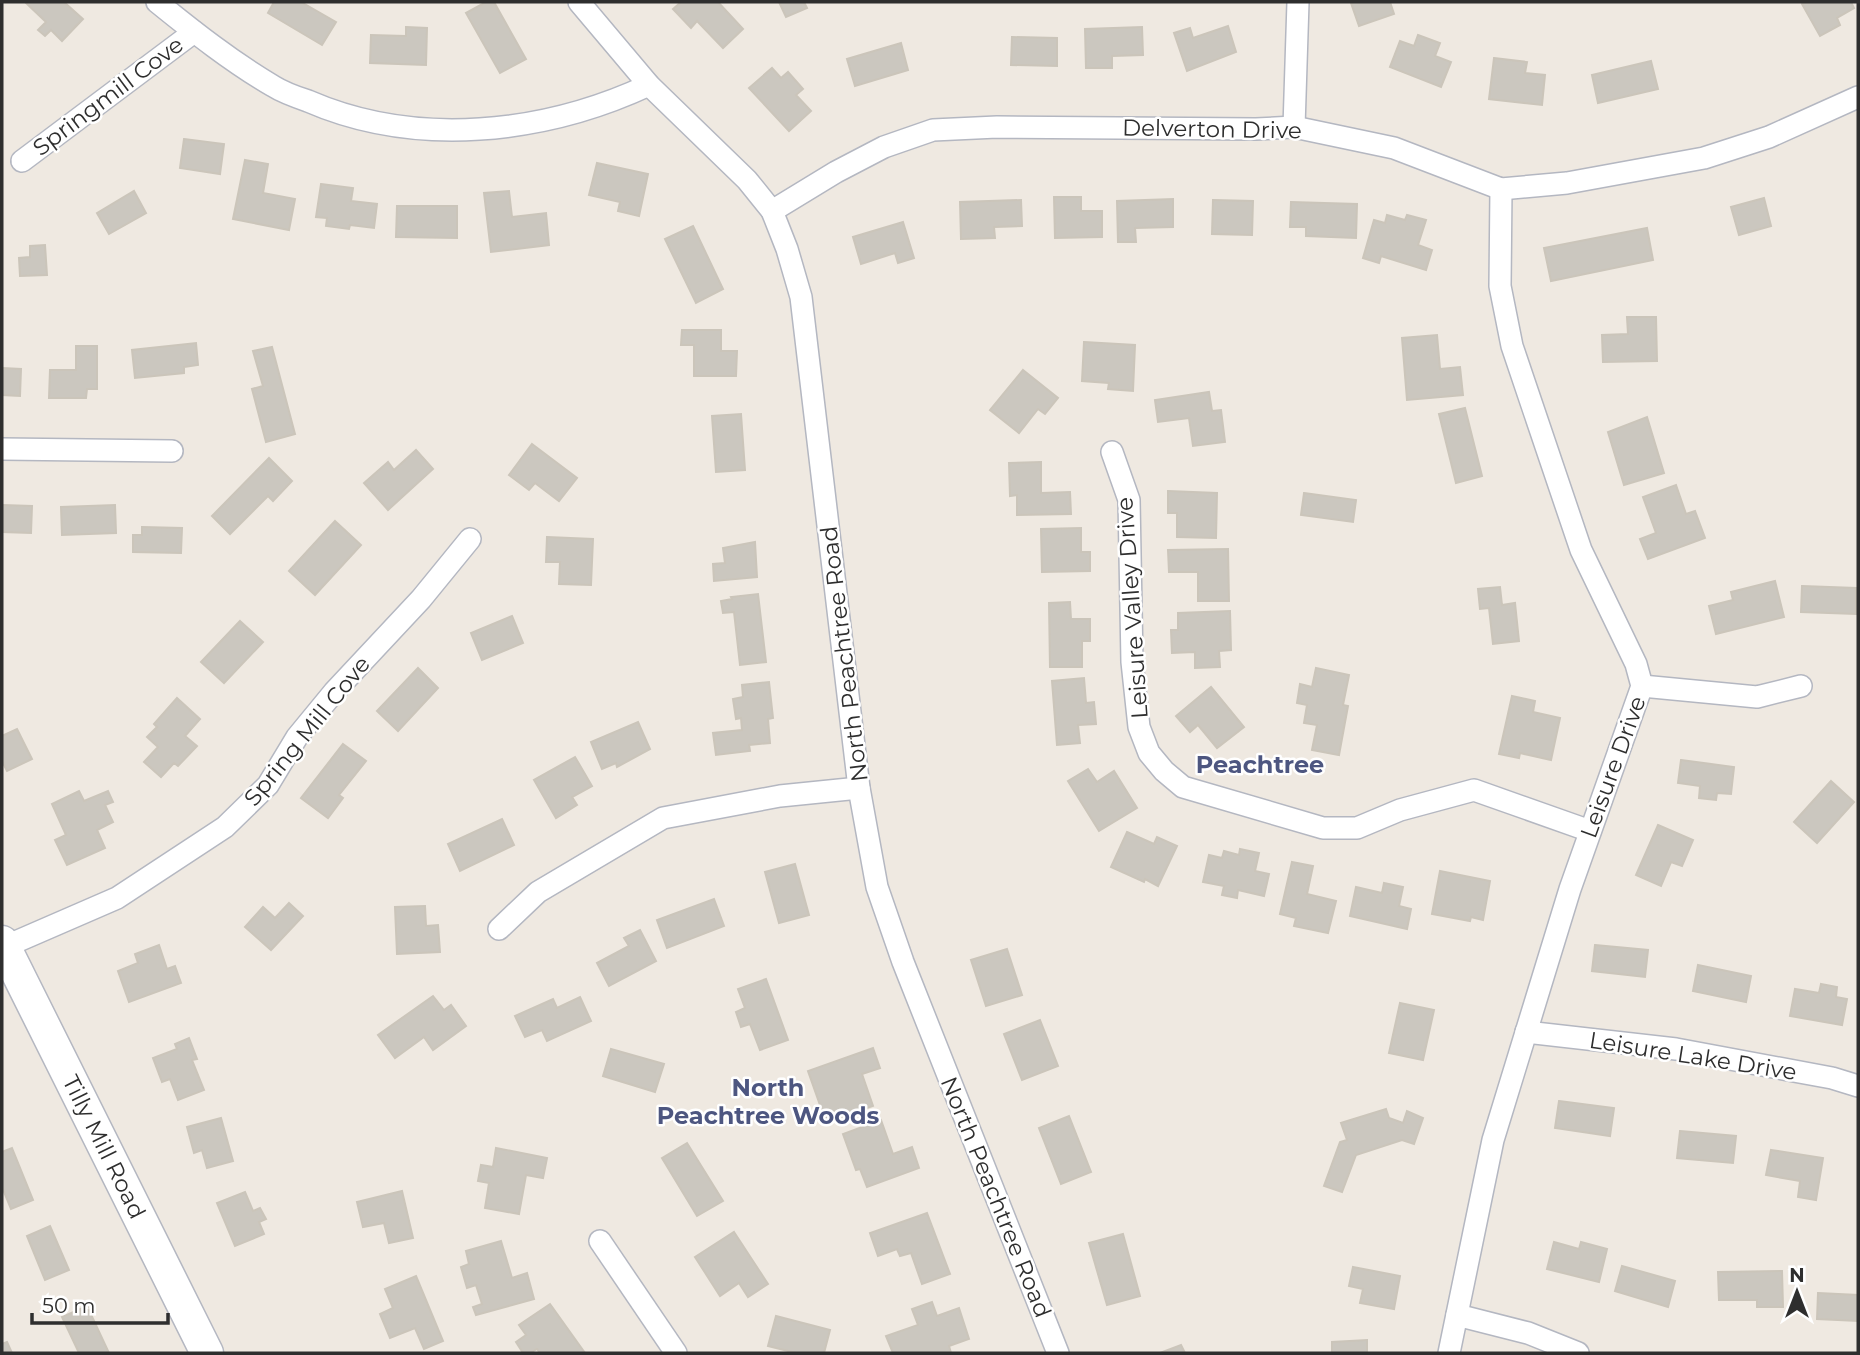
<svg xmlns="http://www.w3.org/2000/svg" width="1860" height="1355" font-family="Montserrat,sans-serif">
<rect width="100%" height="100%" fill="#efe9e1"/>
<g fill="#cbc7bf" stroke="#cbc5ba" stroke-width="2">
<path d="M25,2H64L83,19L62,41L51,30L45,36L38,30L46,22Z"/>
<path d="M274,2H301L336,22L322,45L268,13Z"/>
<path d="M486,2H494L526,59L500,73L466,13Z"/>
<path d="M681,2H718L743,29L723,48L697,21L691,28L673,9Z"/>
<path d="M779,2H804L807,8L786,17Z"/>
<path d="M1356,2H1390L1394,14L1359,26L1351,3Z"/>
<path d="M1807,2H1851L1854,8L1837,18L1840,25L1820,36L1802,4Z"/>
<path d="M1228,26L1236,52L1187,71L1174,33L1190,28L1193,38Z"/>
<path d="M406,27L427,28L426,65L370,63L371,35L406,36Z"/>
<path d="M1142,27L1143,55L1112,56V68H1086L1085,29Z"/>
<path d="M1418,35L1440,43L1435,56L1451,62L1441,87L1390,67L1400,41L1414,46Z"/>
<path d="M1012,37L1057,38V66L1011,65Z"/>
<path d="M901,43L908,70L855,86L847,59Z"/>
<path d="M1494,58L1527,62L1525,73L1545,75L1542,105L1489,99Z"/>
<path d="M1651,61L1658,89L1598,103L1592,75Z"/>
<path d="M772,68L781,78L788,72L803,89L796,95L811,111L789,131L749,88Z"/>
<path d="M184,139L224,144L220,174L180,168Z"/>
<path d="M245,160L268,164L263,193L295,199L289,230L233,219Z"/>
<path d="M597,163L648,174L639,216L618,211L620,202L589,195Z"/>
<path d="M321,184L353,188L351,201L377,204L374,228L350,225L349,229L326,226L327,218L316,217Z"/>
<path d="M134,191L146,213L109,234L97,213Z"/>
<path d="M509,191L512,217L546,213L549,245L491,252L484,193Z"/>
<path d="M1054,197H1081V211H1102V237L1055,238Z"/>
<path d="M1764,198L1771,226L1739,235L1731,207Z"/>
<path d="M1173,199V227L1135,228L1136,242H1118L1117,201Z"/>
<path d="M1021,200L1022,226L994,227L995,238L961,239L960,202Z"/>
<path d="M1213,200L1253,201L1252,235L1212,234Z"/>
<path d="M1291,202L1357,204L1356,238L1306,236V227H1290Z"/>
<path d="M397,206H457V238L396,237Z"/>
<path d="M1387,215L1405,220L1407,215L1426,220L1418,245L1432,250L1426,270L1381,256L1379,263L1363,258L1374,220L1385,223Z"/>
<path d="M903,222L914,258L898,263L895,253L861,264L853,237Z"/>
<path d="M693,226L723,289L696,303L665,239Z"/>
<path d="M1647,228L1653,260L1551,281L1544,248Z"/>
<path d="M45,245L47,275L20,276L19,258L30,257V246Z"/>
<path d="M1627,317H1656L1657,361L1603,362L1602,335L1628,334Z"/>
<path d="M682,330H721V351H737L736,376H694V345H681Z"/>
<path d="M1437,335L1440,369L1460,367L1463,395L1407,400L1402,338Z"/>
<path d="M1084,342L1135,345L1133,391L1108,389L1109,383L1082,381Z"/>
<path d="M196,343L198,365L184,367V373L135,378L132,350Z"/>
<path d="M76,346H97V389H87L86,398H49L50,370H76Z"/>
<path d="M272,347L295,434L266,442L252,389L263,386L253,351Z"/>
<path d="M2,368L21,369L20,396L2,395Z"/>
<path d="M1023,370L1058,398L1045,414L1038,409L1019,433L990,410Z"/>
<path d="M1209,392L1212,411L1221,410L1225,442L1193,446L1189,418L1158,422L1155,400Z"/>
<path d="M1465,408L1482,476L1456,483L1439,414Z"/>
<path d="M741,414L745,470L716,472L712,416Z"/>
<path d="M1647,417L1664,473L1624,485L1608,432Z"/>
<path d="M532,444L577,478L559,501L535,483L529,490L509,475Z"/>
<path d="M416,450L433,469L388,510L364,483L388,462L394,470Z"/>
<path d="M269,458L292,481L273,501L268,496L230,534L212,516Z"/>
<path d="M1041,462V493L1070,492L1071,514L1017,515V495L1010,496L1009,463Z"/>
<path d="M1676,485L1686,514L1695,511L1705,538L1648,559L1640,539L1656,533L1643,497Z"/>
<path d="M1168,491L1217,493L1216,538L1177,537V513H1168Z"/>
<path d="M1304,493L1356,500L1353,522L1301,515Z"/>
<path d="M2,505L32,506L31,533L2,532Z"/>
<path d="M115,505L116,533L62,535L61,507Z"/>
<path d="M335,521L361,545L315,595L289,571Z"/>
<path d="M142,527L182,528L181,553L133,552V535H142Z"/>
<path d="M1081,528V552H1090V571L1042,572L1041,529Z"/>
<path d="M547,537L593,539L591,585L559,584L560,562H546Z"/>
<path d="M755,542L757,577L714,581L713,564L725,563L723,548Z"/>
<path d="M1228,549L1229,601H1198V572H1169L1168,550Z"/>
<path d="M1775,581L1784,617L1716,634L1709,606L1733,600L1731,592Z"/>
<path d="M1802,586L1856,588V614L1801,612Z"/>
<path d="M1500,587L1502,605L1515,603L1519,641L1493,644L1489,608L1480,609L1478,589Z"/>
<path d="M758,594L766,662L740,665L734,612L723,613L721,601L732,599L731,597Z"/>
<path d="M1070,602L1071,619H1090V641H1082V667H1050L1049,603Z"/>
<path d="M1230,611L1231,650L1219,651L1220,667L1195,668V652L1172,653L1171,630H1178V613Z"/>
<path d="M512,616L523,643L482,660L471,633Z"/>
<path d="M240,621L263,642L224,683L201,662Z"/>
<path d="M418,668L438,688L398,731L377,711Z"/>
<path d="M1316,668L1349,675L1343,705L1348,706L1339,755L1312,750L1317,725L1304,723L1307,705L1297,703L1300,684L1312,687Z"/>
<path d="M1084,678L1086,703L1094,702L1096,724L1078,725L1080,743L1057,745L1052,681Z"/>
<path d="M769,682L773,718L768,719L770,743L749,745L750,751L716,755L713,733L742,730L741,718L736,719L733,699L743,697L742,685Z"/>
<path d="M1211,687L1244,727L1217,748L1198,725L1190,732L1176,716Z"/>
<path d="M1512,696L1535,701L1533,712L1560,718L1551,760L1520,753L1519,758L1499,754Z"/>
<path d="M177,698L200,719L185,736L197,746L178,766L174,763L161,777L144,762L158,747L147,737L157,727L154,724Z"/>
<path d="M638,722L650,749L617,767L616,763L602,769L591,742Z"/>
<path d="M17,729L32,759L7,771L2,761V736Z"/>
<path d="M343,744L366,761L339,795L343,798L328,818L301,798Z"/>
<path d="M575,757L592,786L572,797L577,805L556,818L534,780Z"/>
<path d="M1681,760L1734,767L1731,794L1717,793L1716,800L1699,798L1700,786L1678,783Z"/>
<path d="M1088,769L1097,782L1114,771L1137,808L1099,831L1068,781Z"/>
<path d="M1831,781L1854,802L1817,843L1794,822Z"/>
<path d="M79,791L84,801L108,791L113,802L105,805L113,822L97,830L105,848L67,865L55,840L66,835L52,804Z"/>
<path d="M502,819L514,845L460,871L448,844Z"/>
<path d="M1658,825L1693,840L1682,866L1671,862L1661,886L1636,875Z"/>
<path d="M1127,832L1154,844L1157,837L1177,846L1158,886L1145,879L1144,882L1111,867Z"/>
<path d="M1240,849L1259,853L1255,871L1269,874L1264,896L1238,890L1237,898L1222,895L1224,886L1203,882L1209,855L1222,858L1224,851L1239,855Z"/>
<path d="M1292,862L1313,866L1307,894L1336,901L1328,933L1294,926L1296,918L1280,914Z"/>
<path d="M795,864L809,915L779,923L765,872Z"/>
<path d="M1440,871L1490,881L1483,920L1471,917L1470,921L1432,914Z"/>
<path d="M1384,883L1403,887L1399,906L1411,909L1407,929L1350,916L1356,887L1382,893Z"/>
<path d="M714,899L724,926L667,948L657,920Z"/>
<path d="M289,903L303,916L271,950L245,927L263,907L275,918Z"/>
<path d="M425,906L426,926L438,925L440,952L397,954L395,907Z"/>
<path d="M640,930L656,961L609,986L597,963L629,946L624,938Z"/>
<path d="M159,945L167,969L175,966L181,983L129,1002L118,971L138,963L135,954Z"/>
<path d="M1595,945L1648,950L1645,977L1592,971Z"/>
<path d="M1007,949L1022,995L986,1006L971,960Z"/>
<path d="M1698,965L1751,976L1746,1002L1693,991Z"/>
<path d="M766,979L788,1040L760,1050L750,1024L741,1027L736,1012L745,1008L738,989Z"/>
<path d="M1821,984L1837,987L1836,997L1847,999L1842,1025L1790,1016L1795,989L1819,993Z"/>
<path d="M433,996L444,1010L451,1005L466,1026L433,1050L424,1037L395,1058L378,1035Z"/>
<path d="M580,997L591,1021L547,1041L542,1030L525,1037L515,1016L553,999L557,1008Z"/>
<path d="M1400,1003L1434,1010L1423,1060L1389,1053Z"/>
<path d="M1040,1020L1058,1066L1022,1080L1004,1034Z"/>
<path d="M189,1038L197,1059L192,1060L204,1090L178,1100L170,1079L162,1082L153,1058L177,1049L175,1044Z"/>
<path d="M873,1048L880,1068L862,1074L873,1106L826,1122L808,1071Z"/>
<path d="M611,1049L664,1064L655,1092L603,1076Z"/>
<path d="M1559,1101L1614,1108L1610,1136L1555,1128Z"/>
<path d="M1386,1109L1389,1118L1403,1123L1407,1111L1423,1118L1414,1144L1402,1140L1356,1155L1342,1192L1324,1186L1340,1142L1347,1140L1341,1123Z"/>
<path d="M1069,1116L1091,1172L1061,1184L1039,1128Z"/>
<path d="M221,1118L233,1161L207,1168L202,1150L194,1153L187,1127Z"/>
<path d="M881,1120L893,1154L912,1147L919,1168L867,1187L860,1169L856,1170L843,1134Z"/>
<path d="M1680,1131L1736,1136L1733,1163L1677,1158Z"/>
<path d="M687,1143L723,1201L697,1216L662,1158Z"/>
<path d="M12,1148L33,1200L11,1209L2,1187V1152Z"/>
<path d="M496,1148L547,1158L543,1178L526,1175L519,1214L485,1208L489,1183L478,1181L481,1165L493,1167Z"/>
<path d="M1771,1150L1823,1158L1816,1200L1798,1197L1800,1181L1766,1175Z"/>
<path d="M402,1191L413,1238L389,1243L384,1223L363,1227L357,1202Z"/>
<path d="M245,1192L253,1211L260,1208L266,1219L259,1222L264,1234L235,1246L217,1203Z"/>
<path d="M927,1213L950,1274L922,1284L911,1253L900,1256L897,1249L878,1256L870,1233Z"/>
<path d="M50,1226L69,1270L45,1280L27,1236Z"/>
<path d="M734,1232L768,1284L748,1297L739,1283L720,1296L695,1257Z"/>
<path d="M1123,1234L1140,1296L1107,1305L1089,1243Z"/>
<path d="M501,1241L512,1278L527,1273L534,1299L476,1315L473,1307L482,1304L476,1285L467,1288L461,1267L469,1264L466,1251Z"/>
<path d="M1554,1242L1579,1249L1581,1242L1607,1249L1599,1282L1547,1269Z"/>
<path d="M1622,1266L1675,1281L1668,1307L1615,1291Z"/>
<path d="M1353,1267L1400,1276L1394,1309L1360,1303L1363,1289L1349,1286Z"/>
<path d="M1782,1271L1783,1307H1757V1300H1719L1718,1272Z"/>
<path d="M416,1276L443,1341L424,1349L415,1328L390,1338L380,1314L393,1308L385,1289Z"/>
<path d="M1818,1293L1858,1295V1321L1817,1319Z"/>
<path d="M932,1302L937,1316L959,1308L969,1339L949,1346L951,1353H893L886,1336L918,1325L912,1309Z"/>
<path d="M550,1304L585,1353H540L537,1349L530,1353H523L516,1342L526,1335L519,1325Z"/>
<path d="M87,1306L109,1353H79L62,1317Z"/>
<path d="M776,1316L830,1330L824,1353H796L768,1346Z"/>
<path d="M1367,1340V1353H1332V1342Z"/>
<path d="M7,1342L12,1353H2V1344Z"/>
<path d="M1181,1345L1185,1353H1160Z"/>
</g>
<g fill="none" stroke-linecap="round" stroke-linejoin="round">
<defs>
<g id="street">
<path d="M157,2C194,32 232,62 273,86C284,93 296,97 308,101C416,148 544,134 649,85"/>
<path d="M579,2L649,85L747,180L772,211L787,249L801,297L859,788L877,887L903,962L1058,1353"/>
<path d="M1294,127L1298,2"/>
<path d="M22,161L194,32"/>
<path d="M772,211L836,172L884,147L933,130L997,127L1256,129L1294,127L1394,148L1501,189L1567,183L1704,158L1769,137L1858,97"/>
<path d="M2,449L172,451"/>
<path d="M1112,452L1129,500L1132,662L1139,727L1149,753L1164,771L1183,787L1323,828H1357L1400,810L1474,790L1590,831"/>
<path d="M1642,686L1757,697L1801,686"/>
<path d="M499,929L538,892L663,818L780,796L859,788"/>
<path d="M4,947L117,898L225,827L268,785L297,737L334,692L421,599L470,539"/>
<path d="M1526,1032L1676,1049L1832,1078L1858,1086"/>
<path d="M600,1241L676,1353"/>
<path d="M1457,1315L1528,1333L1578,1353"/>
<path d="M1449,1353L1493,1140L1570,889L1642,686L1636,664L1581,550L1512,346L1500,286L1501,189"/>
</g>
<g id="secondary">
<path id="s1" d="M2,942L207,1353"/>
</g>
</defs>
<use href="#street" stroke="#b4b7c1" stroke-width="24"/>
<use href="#secondary" stroke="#b4b7c1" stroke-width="35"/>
<use href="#street" stroke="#fff" stroke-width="21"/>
<use href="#secondary" stroke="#fff" stroke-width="32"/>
</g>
<g text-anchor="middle" stroke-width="5" stroke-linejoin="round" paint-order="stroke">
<g font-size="23" fill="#2e2e2e" stroke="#fff">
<text transform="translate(108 96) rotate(-37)" y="8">Springmill Cove</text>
<text transform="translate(1212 129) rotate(1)" y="8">Delverton Drive</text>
<text transform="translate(1132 608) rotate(-94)" y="8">Leisure Valley Drive</text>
<text transform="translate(844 654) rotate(-97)" y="8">North Peachtree Road</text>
<text transform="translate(307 731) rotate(-51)" y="8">Spring Mill Cove</text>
<text transform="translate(1613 767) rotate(-70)" y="8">Leisure Drive</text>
<text transform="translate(1693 1056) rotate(9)" y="8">Leisure Lake Drive</text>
<text dy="8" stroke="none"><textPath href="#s1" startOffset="229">Tilly Mill Road</textPath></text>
<text transform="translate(996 1197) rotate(68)" y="8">North Peachtree Road</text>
</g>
<g font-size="24" font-weight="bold" fill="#4d5680" stroke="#fff">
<text x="1260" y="773">Peachtree</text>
<text x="768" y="1096">North<tspan x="768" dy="28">Peachtree Woods</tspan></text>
</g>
</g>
<rect width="1860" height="1355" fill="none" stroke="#2e2e2e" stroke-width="7"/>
<g transform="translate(1797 1292)" stroke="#ffffff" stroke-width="5" paint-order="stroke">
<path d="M0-5L12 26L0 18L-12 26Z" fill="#2e2e2e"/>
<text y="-10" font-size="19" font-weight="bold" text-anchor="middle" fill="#2e2e2e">N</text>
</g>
<path d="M32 1313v10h136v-10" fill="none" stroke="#2e2e2e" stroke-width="3.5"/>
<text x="42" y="1313" font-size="21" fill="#2e2e2e" stroke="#ffffff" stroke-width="5" paint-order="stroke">50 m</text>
</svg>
